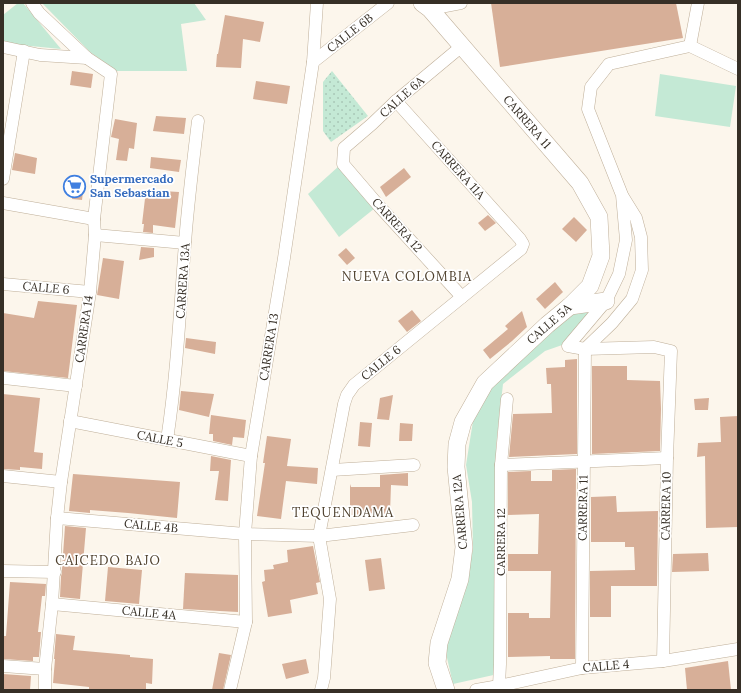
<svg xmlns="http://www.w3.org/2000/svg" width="741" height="693" font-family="Lora,serif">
<defs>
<pattern id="park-dots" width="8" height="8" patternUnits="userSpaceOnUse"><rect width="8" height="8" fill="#c4e9d5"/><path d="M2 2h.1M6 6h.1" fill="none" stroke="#a9c8b7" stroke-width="1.8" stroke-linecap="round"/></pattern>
</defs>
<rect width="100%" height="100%" fill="#fcf6ec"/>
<g fill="#c4e9d5">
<path d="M18,3H23L61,49L20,45L3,41V15Z"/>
<path d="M42,3H194L206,20L181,24L187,71H117L90,52Z"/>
<path d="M660,74L736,86L730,127L655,116Z"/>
<path d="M339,166L375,208L339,237L308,194Z"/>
<path d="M601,305L565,344L545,351L503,384L496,446L494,614L499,615L498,674L453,684L445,649L467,576L473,549L472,502L466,465L473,421L489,389L573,311Z"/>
</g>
<path fill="url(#park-dots)" d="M332,71L368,116L331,142L323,131V82Z"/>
<g fill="#d7af98">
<path d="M491,3H676L683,38L500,67Z"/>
<path d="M225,15L264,22L260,42L243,39L241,68L216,67L217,54H218Z"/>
<path d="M72,71L93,74L91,88L70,85Z"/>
<path d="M256,81L290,86L287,104L253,99Z"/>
<path d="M156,116L186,118L184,134L153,131Z"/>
<path d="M115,119L137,123L134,149L129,148L127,161L116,160L119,139L111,137Z"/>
<path d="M15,153L37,158L35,174L12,170Z"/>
<path d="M151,157L181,160L179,172L150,168Z"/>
<path d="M404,168L411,177L386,197L380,187Z"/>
<path d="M74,180L84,184L82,200L72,199Z"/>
<path d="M146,190L179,192L175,228L153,225V233L143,232L144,224H142Z"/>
<path d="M488,215L496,223L485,231L478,223Z"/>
<path d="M574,217L587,230L576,242L562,229Z"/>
<path d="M141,247L154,248V257L139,260Z"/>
<path d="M346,248L355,258L347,265L338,255Z"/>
<path d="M103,258L124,261L119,299L97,295Z"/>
<path d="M555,282L563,292L545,309L536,299Z"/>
<path d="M38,301L77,305L68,378L3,371V313L34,318Z"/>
<path d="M412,310L421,321L407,332L398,321Z"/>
<path d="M522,311L527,327L512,341L490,359L483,350L508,329L505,326Z"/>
<path d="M186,338L216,342L215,354L185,348Z"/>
<path d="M577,359V454L509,457L513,414L552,413L551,384H547L546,368L565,367V360Z"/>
<path d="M592,366H627V380L660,381L661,409L660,451L592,454Z"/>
<path d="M181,391L214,394L209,417L179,410Z"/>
<path d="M3,394L40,398L34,452L43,453L42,469L20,467V470L3,469Z"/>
<path d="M393,395L389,420L377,419L380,398Z"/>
<path d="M709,398L708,410H695L694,399Z"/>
<path d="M211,415L246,420L244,438L233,437L232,445L213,441V434H209Z"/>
<path d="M738,416V527L706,528L705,456L697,457L698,443L721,442L720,417Z"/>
<path d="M360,422L372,423L370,447L358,446Z"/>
<path d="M400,423L413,424L412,441H399Z"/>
<path d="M267,436L291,439L287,466L318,468L317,484L286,481L281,519L257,516L265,463H263Z"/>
<path d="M211,456L231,460L228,501L215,500L219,471H210Z"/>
<path d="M576,469L575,659H550V656L508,657V613H529V618H550L551,571H508V554H538L539,514L508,515V472L531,471V481H552V470Z"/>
<path d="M408,473V486L391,485L390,514L363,513L364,515H350V484L351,487H380V475Z"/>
<path d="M73,474L180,482L177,518L128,513L90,510V513L69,511Z"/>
<path d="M616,496L617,512L658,511L657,586H611V617H590V571L635,570L634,547H625V542H591V497Z"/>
<path d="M65,526L86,528L80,599L60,597L61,576L62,573V569Z"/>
<path d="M313,546L320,582L316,583L318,594L290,600L292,613L268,617L262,582L265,581L264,570L274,569L273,565L288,562L287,550Z"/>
<path d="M708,553L709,571L672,572L673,554Z"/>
<path d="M381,558L385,589L369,591L365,560Z"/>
<path d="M108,567L142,570L139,604L105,601Z"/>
<path d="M185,573L238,575V612L183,609Z"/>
<path d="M10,582L46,584L45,596H42L38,632H41L39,657H33V661L3,659L4,636H6Z"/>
<path d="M56,634L75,636L73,650L130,655V657L153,659L152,684L146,683V690H109L89,689V687L53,683L55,659H54Z"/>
<path d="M219,653L231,655L223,690H212Z"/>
<path d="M306,659L309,673L286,679L282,664Z"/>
<path d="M728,661L731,690H687L685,668Z"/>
<path d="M3,674L31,676L30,690H3Z"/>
</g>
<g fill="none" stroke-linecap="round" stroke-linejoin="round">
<defs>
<g id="street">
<path d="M32,3L39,13L87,58L111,74L94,219L95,235L90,292L61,482L57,518L52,604L45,669V690"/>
<path d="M430,9L461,3"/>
<path d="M462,46L396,101L372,124L344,148L343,164L379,206L462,297"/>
<path d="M690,46L738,69"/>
<path d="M690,46L698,3"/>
<path d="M3,47L40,55L87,58"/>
<path d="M313,62L388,3"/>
<path d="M3,179L24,51"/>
<path d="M3,203L94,219"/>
<path d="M95,235L185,243"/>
<path d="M3,284L90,292"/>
<path d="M4,378L76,386"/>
<path d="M70,421L251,456"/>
<path d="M167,440C177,374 180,309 185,243C188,202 193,162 198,121"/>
<path d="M501,465L667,458"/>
<path d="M332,470L414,465"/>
<path d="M3,476L61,482"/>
<path d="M57,518L245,534L319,536L413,525"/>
<path d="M3,571L55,572"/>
<path d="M52,604L246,622"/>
<path d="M663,661L667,458L671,351L654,347L585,349L568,346L606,301L619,274L626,240L622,195L588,109L591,87L609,64L690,46"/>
<path d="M3,666L45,669"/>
<path d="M582,668L585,349L612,323L632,299L642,270L641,237L636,218L623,197"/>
<path d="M499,686L500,664L501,465L507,399"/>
<path d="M230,690L246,622L245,534L251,456L284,258L313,62L317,3"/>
<path d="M321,690L324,678L330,599L319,536L344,404L347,395L354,385L521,249L523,244L520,239L396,101"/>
<path d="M476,690L499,686L582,668L663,661L738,649"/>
</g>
<g id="secondary">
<path d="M422,3L430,9L580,183L599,217L601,256L590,286L570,306L547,325L485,383L463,422L457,444L456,467L464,547L460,579L439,643L437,663L446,690"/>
<path d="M570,306L606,301"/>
</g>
</defs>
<use href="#street" stroke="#bfaf99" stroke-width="13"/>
<use href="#secondary" stroke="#bfaf99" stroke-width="18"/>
<use href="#street" stroke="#fff" stroke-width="12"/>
<use href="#secondary" stroke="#fff" stroke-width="17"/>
</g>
<defs>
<symbol id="supermarket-ring" viewBox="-11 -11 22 22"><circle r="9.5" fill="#fff" stroke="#3f7fe0" stroke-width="1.5"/><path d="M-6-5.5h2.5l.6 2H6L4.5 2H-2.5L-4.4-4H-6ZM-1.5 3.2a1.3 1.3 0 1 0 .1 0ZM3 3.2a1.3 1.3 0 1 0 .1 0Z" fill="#3f7fe0"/></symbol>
</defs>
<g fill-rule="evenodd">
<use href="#supermarket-ring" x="62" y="174" width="25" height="25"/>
</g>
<g text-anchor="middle" stroke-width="3.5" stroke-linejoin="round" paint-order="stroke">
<g font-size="12" fill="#362f26" stroke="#fff">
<text transform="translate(350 33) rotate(-38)" y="4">CALLE 6B</text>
<text transform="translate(402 97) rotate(-42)" y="4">CALLE 6A</text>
<text transform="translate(527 122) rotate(49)" y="4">CARRERA 11</text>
<text transform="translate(458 170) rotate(48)" y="4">CARRERA 11A</text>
<text transform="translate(397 225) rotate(48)" y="4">CARRERA 12</text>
<text transform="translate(183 281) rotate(-86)" y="4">CARRERA 13A</text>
<text transform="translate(46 288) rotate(5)" y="4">CALLE 6</text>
<text transform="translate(549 324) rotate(-41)" y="4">CALLE 5A</text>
<text transform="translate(84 329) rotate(-82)" y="4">CARRERA 14</text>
<text transform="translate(269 347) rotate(-81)" y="4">CARRERA 13</text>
<text transform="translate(381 363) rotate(-39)" y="4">CALLE 6</text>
<text transform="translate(160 439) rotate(11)" y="4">CALLE 5</text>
<text transform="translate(666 506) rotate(-89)" y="4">CARRERA 10</text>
<text transform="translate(583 508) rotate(-89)" y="4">CARRERA 11</text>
<text transform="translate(460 512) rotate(-95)" y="4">CARRERA 12A</text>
<text transform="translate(151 526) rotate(5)" y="4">CALLE 4B</text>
<text transform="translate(501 542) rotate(-90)" y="4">CARRERA 12</text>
<text transform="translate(149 613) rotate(5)" y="4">CALLE 4A</text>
<text transform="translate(606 666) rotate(-5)" y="4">CALLE 4</text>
</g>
<g font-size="12" font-weight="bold" fill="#366cbe" stroke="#fff" text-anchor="start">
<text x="90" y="183">Supermercado<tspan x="90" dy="14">San Sebastian</tspan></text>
</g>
<g font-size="13" letter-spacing="1" fill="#4f412e" stroke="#fff">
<text x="407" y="281">NUEVA COLOMBIA</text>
<text x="343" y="517">TEQUENDAMA</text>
<text x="108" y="565">CAICEDO BAJO</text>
</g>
</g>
<rect width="741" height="693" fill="none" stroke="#362f26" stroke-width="8"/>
</svg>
